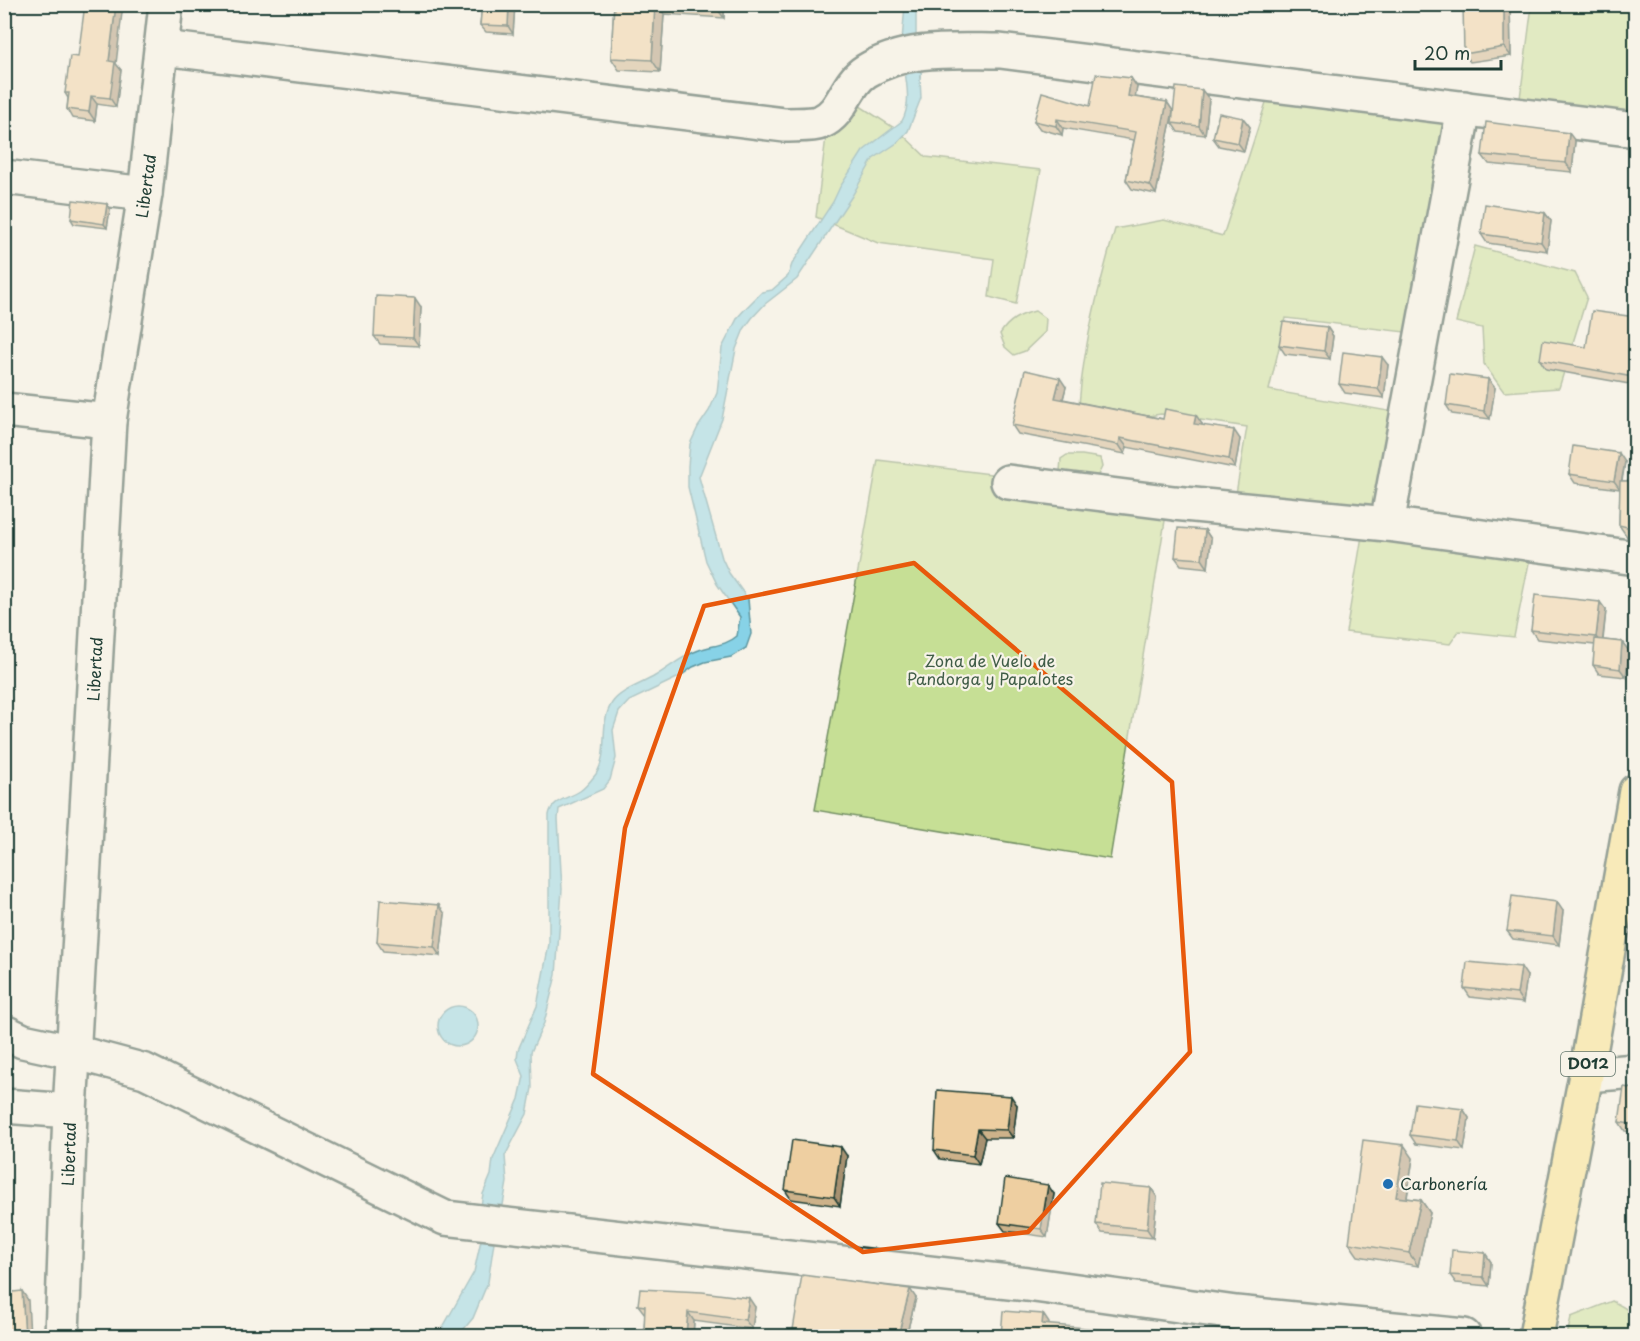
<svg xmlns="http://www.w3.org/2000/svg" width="1640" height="1341" font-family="'Playpen Sans',sans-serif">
<rect width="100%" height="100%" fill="#f7f3e8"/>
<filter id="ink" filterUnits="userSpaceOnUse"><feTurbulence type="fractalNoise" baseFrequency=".0167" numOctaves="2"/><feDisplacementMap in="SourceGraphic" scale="12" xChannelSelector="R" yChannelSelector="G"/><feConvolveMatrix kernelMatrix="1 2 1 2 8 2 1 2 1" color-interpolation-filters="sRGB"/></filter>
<g filter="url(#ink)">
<g fill="#c6df95" stroke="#728e64" stroke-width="1.5">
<path d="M1532,5H1635V120L1519,106Z"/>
<path d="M1269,93L1454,117L1405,332L1286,318L1269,390L1394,412L1376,517L1236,494L1247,427L1161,414L1142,417L1079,405C1084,342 1098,290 1115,229L1164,220L1223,236Z"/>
<path d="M860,106L899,131L926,157L1041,170L1016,304L989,297L994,259L878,243L816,217L827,129Z"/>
<path d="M1475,246L1575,273L1587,297L1559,388L1504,392L1484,364L1482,328L1456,322Z"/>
<path d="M1035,311L1046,319L1045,332L1025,351L1014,355L1005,347L1000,334C1009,320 1019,315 1035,311Z"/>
<path d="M1067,455H1082L1100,458L1102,467L1098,475C1085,480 1072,478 1060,471L1061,459Z"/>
<path d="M878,460L1169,496L1110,859L815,810Z"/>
<path d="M1362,536L1531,553L1514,637L1459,631L1450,644L1346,632Z"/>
<path d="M1612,1301C1633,1312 1636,1312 1635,1336H1567L1571,1317Z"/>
</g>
<g fill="#87d2e7" stroke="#5d969f" stroke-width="1.5">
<path d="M905,5H916V40L902,41Z"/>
<path d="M924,61L920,79L921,98L908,131L897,143L873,159L852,196L797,279L765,304L752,318L744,329L736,349L722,419L699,477L722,558L729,573L748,599L751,634L746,648L731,657L705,662L693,667L679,677L629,701L619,712L613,730L616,758L610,780L603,789L559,809L558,819L562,889L556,975L544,1023L531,1052L532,1088L527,1114L505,1156L507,1182L503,1205L481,1206L483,1194L491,1175L493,1159L519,1099L524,1076L517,1059L518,1050L537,1006L549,944V815C552,799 568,799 580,791C586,787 592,779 596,774C610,752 598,724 612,703C621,690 642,684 655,676C670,667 682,656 699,650C712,645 726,646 737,636L740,617L717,584L706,561L688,487V466L690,444L698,427L709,411L717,393L722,348L738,317L746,308L762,292L772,290L788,276L792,264L833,202L840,187L863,151L902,121C911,105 907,84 904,66Z"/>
<circle cx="458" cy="1026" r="20"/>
<path d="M481,1240L494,1242L488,1282L473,1318L458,1336H438L474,1272Z"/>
</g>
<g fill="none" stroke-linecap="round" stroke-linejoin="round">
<defs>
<g id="minor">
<path d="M163,48L785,125C795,124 811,126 821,122C844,112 845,84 866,71C906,46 956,51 1000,51L1636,130"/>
<path d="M4,177L145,194"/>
<path d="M4,410L109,421"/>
<path d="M1008,482L1174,503L1387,524L1636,558"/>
<path d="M1387,524L1464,108"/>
<path d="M4,1032L23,1041L74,1052L145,1071L445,1218L1027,1284L1236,1313L1464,1336"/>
<path d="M1586,1075L1636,1071"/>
<path d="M4,1106L70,1111"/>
<path d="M62,1336L70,1111L109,421L145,194L166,4"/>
</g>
<path id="major" d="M1536,1336L1586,1075L1636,791"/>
</defs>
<use href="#minor" stroke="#1f3d34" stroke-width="38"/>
<use href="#major" stroke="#1f3d34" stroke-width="38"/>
<use href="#minor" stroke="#f7f3e8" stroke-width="33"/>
<use href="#major" stroke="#f9e181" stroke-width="33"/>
</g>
<g fill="#cdb28a" stroke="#1f3d34" stroke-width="1.5">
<path d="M482,4H515L513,34L486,32L480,25Z"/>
<path d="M614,4H724V18L664,14L660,72L619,70L611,58Z"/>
<path d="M1299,4H1341V5L1300,6Z"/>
<path d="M1510,4L1511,56L1470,62L1464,54Z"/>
<path d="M116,64L121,70L116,107L97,104L95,121L72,118L67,109L68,98L65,93Z"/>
<path d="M1131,78L1137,87L1135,97L1167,102L1173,111L1156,194L1132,189L1126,180L1134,140L1063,128L1062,135L1040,129L1034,121L1090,106Z"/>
<path d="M1209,99L1205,135L1178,132L1172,123Z"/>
<path d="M1243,118L1250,127L1244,151L1219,146L1213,138Z"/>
<path d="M1575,141L1572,172L1489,164L1482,155Z"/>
<path d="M107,204L110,209L107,228L74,224L71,219Z"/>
<path d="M1545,213L1551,221L1547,251L1487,243L1481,234Z"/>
<path d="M421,307L419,346L380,344L374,336Z"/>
<path d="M1635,317V385L1546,369L1540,360L1586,347Z"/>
<path d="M1327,327L1333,336L1330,359L1285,354L1279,345Z"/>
<path d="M1388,365L1384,398L1345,393L1339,384Z"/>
<path d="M1066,387L1063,399L1163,419L1202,424V425L1240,439L1235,468L1127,447L1125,454L1018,434L1012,425Z"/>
<path d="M1495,388L1490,419L1452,414L1446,405Z"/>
<path d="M1625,462L1622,481H1635V540L1628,538L1619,525L1620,489L1575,483L1569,474Z"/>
<path d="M1205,530L1211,539L1208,568L1181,565L1175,557Z"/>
<path d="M1606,610L1603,640L1622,642L1629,651L1626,677L1599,674L1593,665L1595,645L1537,639L1531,630Z"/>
<path d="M1563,911L1559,945L1513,939L1507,931Z"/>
<path d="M445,914L440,956L383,951L377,942Z"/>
<path d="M1527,976L1523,1003L1470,997L1464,988Z"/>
<path d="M1635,1089V1132L1625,1131L1619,1122Z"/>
<path d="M1017,1105L1013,1138H985L979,1164L940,1159L934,1150Z"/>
<path d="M1463,1109L1469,1118L1464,1150L1416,1144L1410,1135Z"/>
<path d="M847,1156L840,1206L791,1199L785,1190Z"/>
<path d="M1413,1158L1407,1198L1421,1200L1430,1213L1418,1266L1358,1256L1349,1243Z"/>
<path d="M1151,1188L1157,1197L1153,1238L1102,1233L1096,1224Z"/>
<path d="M1054,1194L1047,1237L1005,1231L999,1223Z"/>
<path d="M1485,1253L1491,1262L1489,1286L1456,1283L1450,1275Z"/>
<path d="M916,1298L906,1336H792Z"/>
<path d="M638,1305L755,1307L752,1329L694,1321L693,1336H647L644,1332L645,1314Z"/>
</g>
<g fill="#a79171" stroke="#1f3d34" stroke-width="1.5">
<path d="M116,4H123L116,64L121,70L116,107L110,98L109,61Z"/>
<path d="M509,4H515L513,34L508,26Z"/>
<path d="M655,4H657L664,14L660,72L652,60Z"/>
<path d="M715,4H724V18L715,6Z"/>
<path d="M1504,4H1510L1511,56L1504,47Z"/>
<path d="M1131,78L1137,87L1134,104L1128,96Z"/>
<path d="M1202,90L1209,99L1205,135L1199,126Z"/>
<path d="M91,96L97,104L95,121L89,112Z"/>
<path d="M1167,102L1173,111L1156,194L1150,185Z"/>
<path d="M1243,118L1250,127L1244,151L1238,143Z"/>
<path d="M1057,119L1063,128L1062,135L1056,126Z"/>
<path d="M1569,133L1575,141L1572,172L1566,163Z"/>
<path d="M107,204L110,209L107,228L104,224Z"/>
<path d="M1545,213L1551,221L1547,251L1541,242Z"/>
<path d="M415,298L421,307L419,346L413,338Z"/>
<path d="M1327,327L1333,336L1330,359L1324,351Z"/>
<path d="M1382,357L1388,365L1384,398L1378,389Z"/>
<path d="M1635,364V380L1633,377Z"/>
<path d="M1060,378L1066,387L1061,406L1055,398Z"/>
<path d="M1488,379L1495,388L1490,419L1484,411Z"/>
<path d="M1196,415L1202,424L1200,432L1194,424Z"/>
<path d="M1234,430L1240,439L1235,468L1229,459Z"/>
<path d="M1120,438L1127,447L1125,454L1119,445Z"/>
<path d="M1619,453L1625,462L1620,489L1614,481Z"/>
<path d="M1205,530L1211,539L1208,568L1202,559Z"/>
<path d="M1600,602L1606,610L1602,645L1596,637Z"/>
<path d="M1622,642L1629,651L1626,677L1620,669Z"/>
<path d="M1557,902L1563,911L1559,945L1553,936Z"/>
<path d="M439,905L445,914L440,956L434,947Z"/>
<path d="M1521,967L1527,976L1523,1003L1517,994Z"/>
<path d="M1011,1096L1017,1105L1013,1138L1007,1130Z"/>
<path d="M1463,1109L1469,1118L1464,1150L1458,1141Z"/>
<path d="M978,1129L985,1138L979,1164L973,1155Z"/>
<path d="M1404,1145L1413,1158L1405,1209L1396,1197Z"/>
<path d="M841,1147L847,1156L840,1206L834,1197Z"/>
<path d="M1048,1185L1054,1194L1047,1237L1041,1229Z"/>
<path d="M1151,1188L1157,1197L1153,1238L1147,1229Z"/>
<path d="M1421,1200L1430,1213L1418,1266L1409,1253Z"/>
<path d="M1485,1253L1491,1262L1489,1286L1483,1277Z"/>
<path d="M910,1289L916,1298L906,1336H898Z"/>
<path d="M22,1291L28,1300L30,1336H25Z"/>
<path d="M749,1298L755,1307L752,1329L745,1320Z"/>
<path d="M688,1312L694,1321L693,1336H688L686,1334Z"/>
<path d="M1043,1314L1049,1323L1048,1333L1042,1324Z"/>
</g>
<g fill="#eecfa1" stroke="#1f3d34" stroke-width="1.5">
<path d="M85,4H116L109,61L115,62L110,98L91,96L89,112L67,109L69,93H65L70,56L78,57Z"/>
<path d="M482,4H509L508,26L480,25Z"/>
<path d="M614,4H655L652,60L611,58Z"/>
<path d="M1463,4H1504V47L1464,54Z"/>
<path d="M1096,74L1131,78L1128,96L1167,102L1150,185L1126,180L1136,132L1057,119L1056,126L1034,121L1042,92L1090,106Z"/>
<path d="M1176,87L1202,90L1199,126L1172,123Z"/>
<path d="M1219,113L1243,118L1238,143L1213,138Z"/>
<path d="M1486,122L1569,133L1566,163L1482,155Z"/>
<path d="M73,200L107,204L104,224L71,219Z"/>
<path d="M1485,204L1545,213L1541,242L1481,234Z"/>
<path d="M376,296L415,298L413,338L374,336Z"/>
<path d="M1592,311L1635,317V364L1633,377L1540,360L1543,340L1586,347Z"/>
<path d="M1283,322L1327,327L1324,351L1279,345Z"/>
<path d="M1343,352L1382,357L1378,389L1339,384Z"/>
<path d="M1025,370L1060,378L1055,398L1163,419L1165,409L1196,415L1194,424L1234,430L1229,459L1120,438L1119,445L1012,425Z"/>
<path d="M1450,374L1488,379L1484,411L1446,405Z"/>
<path d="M1573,446L1619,453L1614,481L1569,474Z"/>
<path d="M1620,481H1635V529L1619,525Z"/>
<path d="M1178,528L1205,530L1202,559L1175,557Z"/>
<path d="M1535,595L1600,602L1596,637L1531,630Z"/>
<path d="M1595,639L1622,642L1620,669L1593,665Z"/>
<path d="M1512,896L1557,902L1553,936L1507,931Z"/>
<path d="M380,900L439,905L434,947L377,942Z"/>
<path d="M1467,962L1521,967L1517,994L1464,988Z"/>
<path d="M1624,1087L1635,1089V1125L1619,1122Z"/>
<path d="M937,1090L1011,1096L1007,1130L978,1129L973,1155L934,1150Z"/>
<path d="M1415,1103L1463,1109L1458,1141L1410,1135Z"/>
<path d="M792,1140L841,1147L834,1197L785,1190Z"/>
<path d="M1363,1140L1404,1145L1396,1197L1421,1200L1409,1253L1349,1243Z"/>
<path d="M1005,1178L1048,1185L1041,1229L999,1223Z"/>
<path d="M1100,1183L1151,1188L1147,1229L1096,1224Z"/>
<path d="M1452,1250L1485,1253L1483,1277L1450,1275Z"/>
<path d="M802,1275L910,1289L898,1336H867L868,1335L817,1331V1336H792Z"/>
<path d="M640,1289L702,1292L749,1298L745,1320L688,1312L686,1334L644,1332L645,1306L638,1305Z"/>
<path d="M22,1291L25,1336H4V1293Z"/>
<path d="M1003,1311L1043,1314L1042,1324L1130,1332L1129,1336H1001Z"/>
</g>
</g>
<path d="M0 0H1640V1341H0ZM914,563L1172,782L1190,1052L1028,1232L863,1252L593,1074L625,828L704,606Z" fill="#f7f3e8" fill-opacity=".55" fill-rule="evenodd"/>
<path fill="none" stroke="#e8590c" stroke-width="4.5" stroke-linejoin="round" d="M914,563L1172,782L1190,1052L1028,1232L863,1252L593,1074L625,828L704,606Z"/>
<circle fill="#1f6fb2" stroke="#f7f3e8" stroke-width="2" cx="1388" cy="1184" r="6"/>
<g text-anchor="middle" stroke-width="4.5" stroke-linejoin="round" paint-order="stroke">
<rect fill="#f7f3e8" stroke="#60746a" stroke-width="1.5" x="1561" y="1052" width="54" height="24" rx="4.5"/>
<g font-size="15" font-weight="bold" fill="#1f3d34">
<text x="1588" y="1069">D012</text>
</g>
<g font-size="16" fill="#1f3d34" stroke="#f7f3e8">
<text transform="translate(146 186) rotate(-82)" y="6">Libertad</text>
<text transform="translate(95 669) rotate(-87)" y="6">Libertad</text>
<text transform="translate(69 1154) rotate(-88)" y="6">Libertad</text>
</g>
<g font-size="16" fill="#405d47" stroke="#f7f3e8">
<text x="990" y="667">Zona de Vuelo de<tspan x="990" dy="18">Pandorga y Papalotes</tspan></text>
</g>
<g font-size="16" fill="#1f3d34" stroke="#f7f3e8" text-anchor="start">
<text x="1400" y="1190">Carbonería</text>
</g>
</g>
<rect width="1640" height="1341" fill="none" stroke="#f7f3e8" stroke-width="24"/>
<rect x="12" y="12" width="1616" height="1317" fill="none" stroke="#1f3d34" stroke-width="2" filter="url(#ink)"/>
<path d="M1415 60v9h86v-9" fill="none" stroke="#1f3d34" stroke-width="3"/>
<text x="1424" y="60" font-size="18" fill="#1f3d34" stroke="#f7f3e8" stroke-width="4.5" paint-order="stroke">20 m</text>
</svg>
